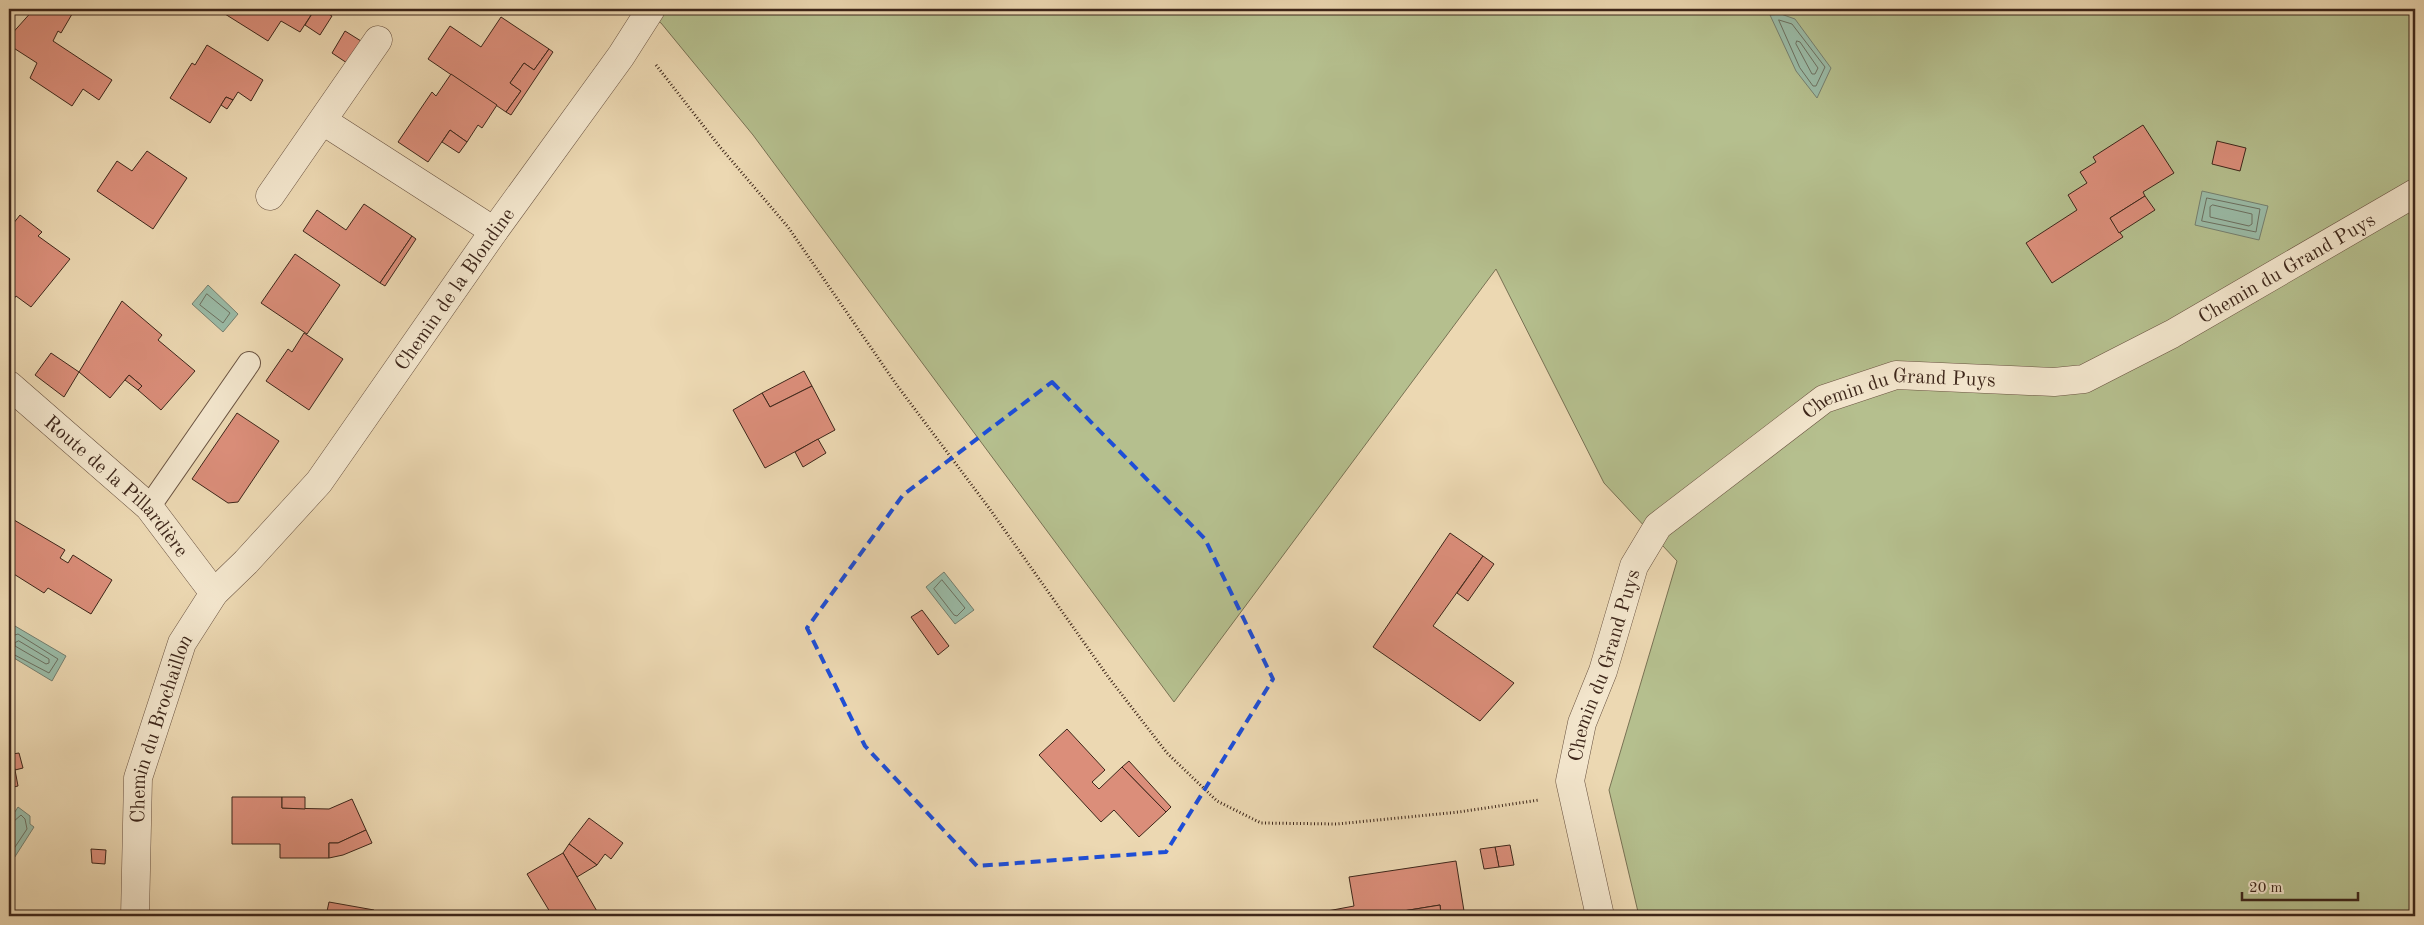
<svg xmlns="http://www.w3.org/2000/svg" width="2424" height="925" font-family="'Old Standard TT',serif">
<rect width="100%" height="100%" fill="#ecd8b2"/>
<filter id="stains"><feTurbulence type="fractalNoise" baseFrequency=".004" numOctaves="4"/><feColorMatrix values="0 0 0 0 .2 0 0 0 0 .09 0 0 0 0 .02 0 0 0 .5 -.17"/></filter>
<radialGradient id="worn" r=".72"><stop offset=".6" stop-color="#630" stop-opacity="0"/><stop offset="1" stop-color="#630" stop-opacity=".3"/></radialGradient>
<path fill="#b5bf8e" stroke="#797254" d="M639,9H2415V916H1639L1609,790L1677,561L1604,483L1496,269L1174,702L753,135L661,23Z"/>
<g fill="#9abba7" stroke="#757f6f">
<path d="M1781,14L1795,19L1831,68L1817,98L1796,71L1770,15Z"/>
<path d="M2202,191L2268,206L2259,240L2195,225Z"/>
<path d="M208,285L238,314L223,332L192,304Z"/>
<path d="M944,572L974,610L955,624L926,587Z"/>
<path d="M15,626L66,656L52,681L9,655V636Z"/>
<path d="M18,807L30,816V824L34,827L9,866V821Z"/>
</g>
<g fill="none" stroke-linecap="round" stroke-linejoin="round">
<g stroke="#6c7060" stroke-width="1">
<path d="M1779,20L1792,24L1825,67L1816,86H1813L1800,68Z"/>
<path d="M1797,41L1800,42L1818,68L1815,74H1812L1796,44Z"/>
<path d="M2207,198L2260,209L2256,232L2202,221Z"/>
<path d="M2213,205L2252,214V224L2249,226L2210,217V207Z"/>
<path d="M207,294L230,313L223,323L200,305Z"/>
<path d="M942,580L965,608L957,616L954,615L934,589Z"/>
<path d="M9,637L18,634L58,659L49,673L9,652"/>
<path d="M19,641L49,659V663L46,664L15,646V643Z"/>
<path d="M9,823L13,822L21,815L25,819L27,829L9,856"/>
</g>
</g>
<g fill="#db8e7a" stroke="#3d261a">
<path d="M34,9H75L61,33L58,31L53,41L112,80L99,100L83,89L72,106L30,78L37,63L9,45V37Z"/>
<path d="M229,9H315L300,32L281,21L268,41L225,14Z"/>
<path d="M315,9H320L332,16L320,35L305,25Z"/>
<path d="M501,17L549,49L534,70L524,63L510,83L521,91L506,112L428,59L450,26L481,47Z"/>
<path d="M345,31L361,41L347,63L332,53Z"/>
<path d="M207,45L263,80L251,101L238,92L233,100L226,97L210,123L170,98L192,63L195,65Z"/>
<path d="M549,49L553,52L511,115L506,112L521,91L510,83L524,63L534,70Z"/>
<path d="M451,74L497,105L482,128L478,125L467,142L450,130L428,162L398,142L432,92L436,96Z"/>
<path d="M226,97L233,100L227,109L221,105Z"/>
<path d="M2143,125L2174,173L2143,192L2145,196L2110,218L2123,237L2052,283L2026,243L2077,210L2068,195L2087,183L2080,172L2096,162L2093,157Z"/>
<path d="M450,130L467,142L459,153L442,142Z"/>
<path d="M2217,141L2246,148L2240,171L2212,164Z"/>
<path d="M147,151L187,178L153,229L97,191L117,161L132,171Z"/>
<path d="M2145,196L2155,210L2119,233L2110,218Z"/>
<path d="M364,204L412,236L380,283L303,231L317,210L346,230Z"/>
<path d="M20,215L42,232L38,236L70,259L31,307L16,296L9,306V229Z"/>
<path d="M412,236L416,239L385,286L380,283Z"/>
<path d="M295,254L340,285L307,334L261,303Z"/>
<path d="M122,301L162,335L158,340L195,371L161,410L138,390L142,386L129,375L110,398L79,372Z"/>
<path d="M304,333L343,359L309,410L266,381L288,349L292,352Z"/>
<path d="M51,353L79,372L64,397L35,375Z"/>
<path d="M804,371L812,386L770,407L762,393Z"/>
<path d="M129,375L142,386L138,390L125,380Z"/>
<path d="M812,386L835,430L765,468L733,410L762,393L770,407Z"/>
<path d="M237,413L279,441L238,502L228,503L192,479Z"/>
<path d="M818,439L826,453L803,467L795,452Z"/>
<path d="M9,517L65,550L60,558L68,563L73,555L112,580L91,614L48,588L44,593L9,571Z"/>
<path d="M1450,533L1483,556L1433,626L1514,683L1480,721L1373,647Z"/>
<path d="M1483,556L1494,564L1468,601L1457,593Z"/>
<path d="M922,610L949,646L938,655L911,617Z"/>
<path d="M1067,729L1105,770L1092,782L1099,789L1122,767L1166,812L1139,837L1114,810L1101,822L1039,755Z"/>
<path d="M9,738L18,786L9,788Z"/>
<path d="M19,753L23,768L15,770L12,754Z"/>
<path d="M1129,761L1171,807L1166,812L1122,767Z"/>
<path d="M232,797H282V808L329,809L352,799L366,830L338,843H329V858H280V844H232Z"/>
<path d="M282,797H305V809L282,808Z"/>
<path d="M589,818L623,843L611,859L605,854L597,865L569,844Z"/>
<path d="M366,830L372,843L343,855L329,858V843H338Z"/>
<path d="M569,844L597,865L577,877L563,853Z"/>
<path d="M1510,845L1514,865L1499,867L1495,847Z"/>
<path d="M1495,847L1499,867L1484,869L1480,849Z"/>
<path d="M91,849L106,850L105,864L92,863Z"/>
<path d="M563,853L598,913L592,916H543L550,912L527,874Z"/>
<path d="M1456,861L1464,911L1441,915L1440,905L1397,912V916H1322V912L1354,906L1349,877Z"/>
<path d="M329,902L374,910L373,916H326Z"/>
<path d="M1440,905L1441,915L1397,916V912Z"/>
</g>
<g fill="none" stroke-linecap="round" stroke-linejoin="round">
<defs>
<path id="lane" d="M149,507L249,363"/>
<g id="street">
<path d="M323,121L494,231"/>
<path d="M270,196L378,40"/>
<path id="s1" d="M9,385L149,507L214,593"/>
<path id="s2" d="M135,916L138,778L182,643L214,593L246,562L319,482L494,231L621,56L651,9"/>
<path id="s3" d="M1600,916L1570,781L1582,723L1603,671L1634,566L1658,526L1824,399L1896,375L2054,382L2084,379L2172,334L2415,193"/>
</g>
</defs>
<use href="#lane" stroke="#695240" stroke-width="24"/>
<use href="#street" stroke="#695240" stroke-width="29"/>
<path stroke="#3d261a" stroke-width="3" stroke-dasharray="1 2.5" stroke-linecap="butt" d="M656,65L720,147L788,227L896,384L989,508L1109,678L1167,753L1217,801L1261,823L1337,824L1459,812L1539,800"/>
<use href="#lane" stroke="#f3e6cd" stroke-width="22"/>
<use href="#street" stroke="#f3e6cd" stroke-width="28"/>
</g>
<path fill="none" stroke="#1d4ed8" stroke-width="4" stroke-dasharray="10 6" stroke-linejoin="round" d="M1052,382L1205,539L1273,679L1166,852L977,866L865,746L807,628L903,495Z"/>
<g text-anchor="middle" stroke-width="5" stroke-linejoin="round" paint-order="stroke">
<g font-size="20" fill="#3d261a" stroke="#f3e6cd">
<text dy="7" stroke="none"><textPath href="#s3" startOffset="1114">Chemin du Grand Puys</textPath></text>
<text dy="7" stroke="none"><textPath href="#s2" startOffset="728">Chemin de la Blondine</textPath></text>
<text dy="7" stroke="none"><textPath href="#s3" startOffset="694">Chemin du Grand Puys</textPath></text>
<text dy="7" stroke="none"><textPath href="#s1" startOffset="148">Route de la Pillardière</textPath></text>
<text dy="7" stroke="none"><textPath href="#s3" startOffset="259">Chemin du Grand Puys</textPath></text>
<text dy="7" stroke="none"><textPath href="#s2" startOffset="191">Chemin du Brochaillon</textPath></text>
</g>
</g>
<rect width="2424" height="925" fill="none" stroke="#ecd8b2" stroke-width="30"/>
<rect x="10" y="10" width="2404" height="905" fill="none" stroke="#3d261a" stroke-width="2.5"/>
<rect x="15" y="15" width="2394" height="895" fill="none" stroke="#3d261a"/>
<path d="M2242 892v8h116v-8" fill="none" stroke="#3d261a" stroke-width="2.5"/>
<text x="2249" y="892" font-size="15" fill="#3d261a" stroke="#f3e6cd" stroke-width="4" paint-order="stroke">20 m</text>
<rect width="100%" height="100%" filter="url(#stains)"/>
<rect width="100%" height="100%" fill="url(#worn)"/>
</svg>
